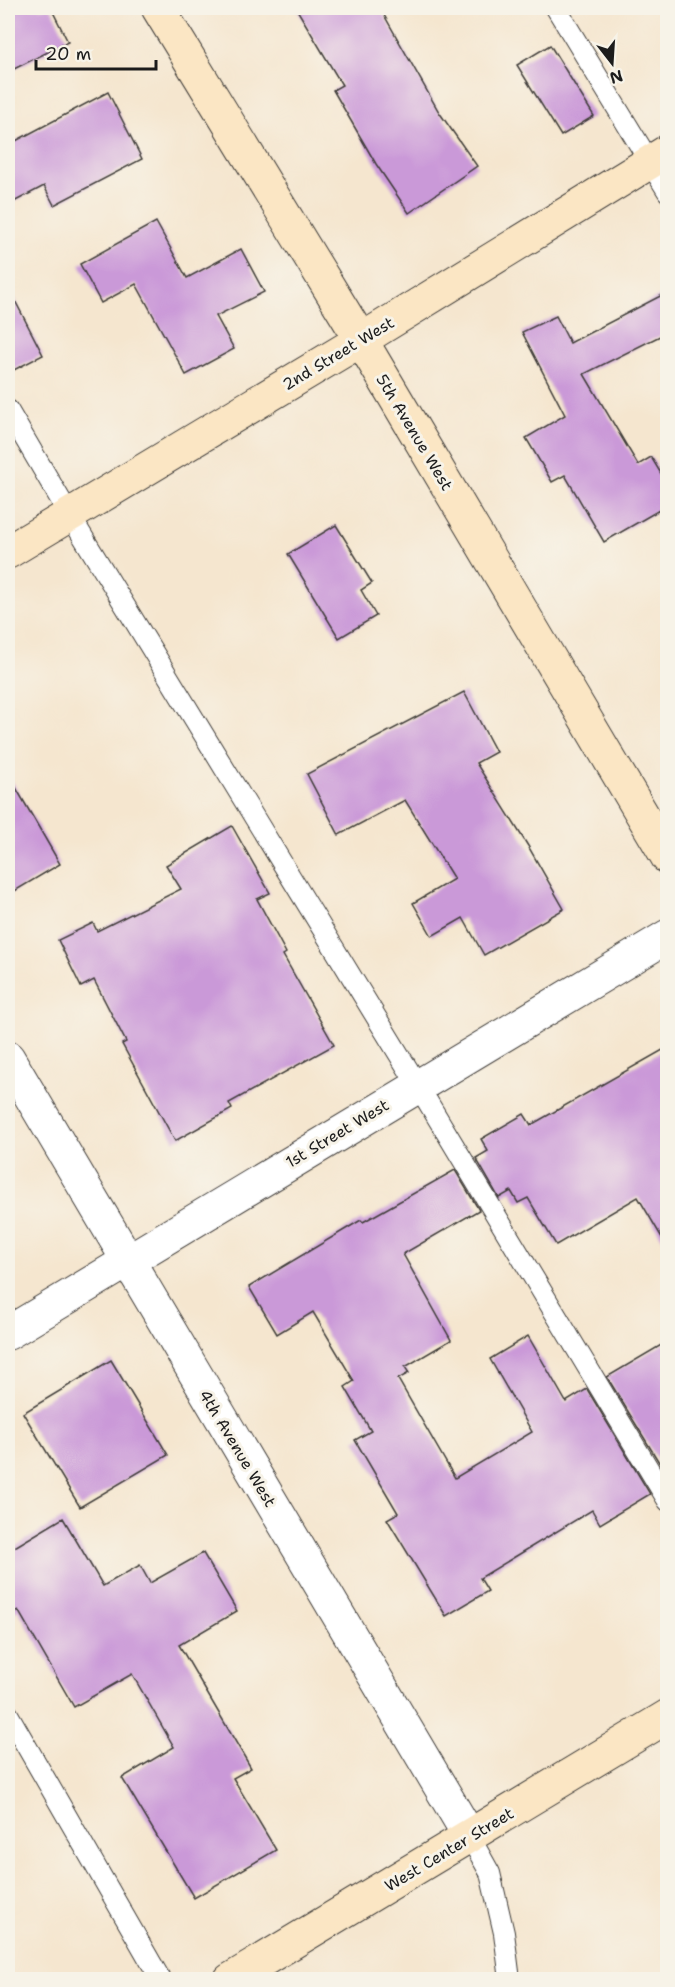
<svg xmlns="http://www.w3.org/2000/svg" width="675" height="1987" font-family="'Shantell Sans',sans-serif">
<rect width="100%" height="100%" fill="#f7f3e8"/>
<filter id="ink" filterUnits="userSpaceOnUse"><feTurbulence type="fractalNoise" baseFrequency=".0167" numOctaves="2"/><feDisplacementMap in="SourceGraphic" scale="12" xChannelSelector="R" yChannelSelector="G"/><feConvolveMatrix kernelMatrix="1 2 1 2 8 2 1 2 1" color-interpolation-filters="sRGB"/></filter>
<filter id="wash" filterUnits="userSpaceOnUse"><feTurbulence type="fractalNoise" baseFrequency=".008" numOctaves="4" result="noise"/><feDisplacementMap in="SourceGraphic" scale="24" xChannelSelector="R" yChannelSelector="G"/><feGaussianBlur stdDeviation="1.35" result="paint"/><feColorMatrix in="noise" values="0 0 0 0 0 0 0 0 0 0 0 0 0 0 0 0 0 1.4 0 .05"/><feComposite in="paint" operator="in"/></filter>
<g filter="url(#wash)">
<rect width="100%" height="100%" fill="#f5e6cf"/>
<g id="blocks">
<g fill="#ca99d8">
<path d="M8,8H51L68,42L8,72Z"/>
<path d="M296,8H380L439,112L477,166L409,213L376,164L333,90L342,85Z"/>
<path d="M550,45L594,116L561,136L517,65Z"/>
<path d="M108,92L142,159L54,205L44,186L8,205V145Z"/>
<path d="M156,222L187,278L241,249L264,292L216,316L234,349L186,375L136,284L101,303L80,264Z"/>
<path d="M8,287L43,355L8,373Z"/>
<path d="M668,292V332L584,374L638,465L651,457L668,485V505L604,542L565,475L552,482L526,438L565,415L522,332L556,316L570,343Z"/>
<path d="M336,525L372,583L361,590L376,616L339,638L288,554Z"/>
<path d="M464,692L496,752L476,763L528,846L564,909L484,955L463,918L432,936L413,903L454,879L405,800L339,835L307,774Z"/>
<path d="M8,774L60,864L8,895Z"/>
<path d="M232,826L270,893L257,899L286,953L283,955L334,1045L229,1103L232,1109L175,1141L122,1044L126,1042L94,980L81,987L58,940L93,923L97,931L181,889L166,865Z"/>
<path d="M668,1047V1248L638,1197L556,1245L528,1198L518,1203L511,1191L499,1198L476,1158L488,1151L481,1139L524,1114L531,1125Z"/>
<path d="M455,1170L479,1210L403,1254L451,1340L405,1367L409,1373L398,1379L455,1478L532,1432L490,1359L528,1336L566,1402L587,1389L650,1494L600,1524L592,1510L480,1578L488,1591L446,1616L387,1519L398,1513L355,1440L371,1431L345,1387L354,1381L313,1312L277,1334L249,1287L361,1220L363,1222Z"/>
<path d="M668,1341V1477L607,1377Z"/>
<path d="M111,1360L168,1455L80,1507L23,1413Z"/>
<path d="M63,1518L103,1586L140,1565L150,1583L203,1553L237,1611L179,1645L251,1768L233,1778L276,1850L194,1898L122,1778L174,1747L132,1674L74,1707L18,1610L8,1616V1551Z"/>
</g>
</g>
</g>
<g filter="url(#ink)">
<use href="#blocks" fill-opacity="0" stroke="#3d3a37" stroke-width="1.5"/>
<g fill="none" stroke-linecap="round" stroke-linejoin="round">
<defs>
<g id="lane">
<path d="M556,8L668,192"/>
<path d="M8,410L69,514L417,1084L668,1501"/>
<path d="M8,1714L161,1980"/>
<path d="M470,1837L490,1873L504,1933L510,1980"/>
</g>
<g id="street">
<path d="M8,1058L470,1837"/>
<path d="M8,1333L668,936"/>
</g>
<g id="secondary">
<path d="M158,8L361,340L668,858"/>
<path d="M8,552L361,340L668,151"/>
<path d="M230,1980L668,1716"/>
</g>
</defs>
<use href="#lane" stroke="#3d3a37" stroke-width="22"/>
<use href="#street" stroke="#3d3a37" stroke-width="35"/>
<use href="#secondary" stroke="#3d3a37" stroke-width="35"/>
<use href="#lane" stroke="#fff" stroke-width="20"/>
<use href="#street" stroke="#fff" stroke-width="33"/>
<use href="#secondary" stroke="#fbe6c4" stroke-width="33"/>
</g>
</g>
<g text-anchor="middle" stroke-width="6" stroke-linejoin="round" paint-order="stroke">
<g font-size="16" fill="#1c1c1c" stroke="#f7f3e8">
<text transform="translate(338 353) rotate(-31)" y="6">2nd Street West</text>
<text transform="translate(415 432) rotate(59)" y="6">5th Avenue West</text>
<text transform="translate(337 1133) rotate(-31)" y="6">1st Street West</text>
<text transform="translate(238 1448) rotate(59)" y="6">4th Avenue West</text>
<text transform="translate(449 1849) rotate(-31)" y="6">West Center Street</text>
</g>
</g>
<rect width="675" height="1987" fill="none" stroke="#f7f3e8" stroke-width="30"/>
<g transform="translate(612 63) rotate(163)" stroke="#f7f3e8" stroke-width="4.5" paint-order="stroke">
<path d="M0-4.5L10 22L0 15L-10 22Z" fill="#1c1c1c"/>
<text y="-9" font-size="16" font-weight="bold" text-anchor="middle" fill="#1c1c1c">N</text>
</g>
<path d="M36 60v9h120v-9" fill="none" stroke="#1c1c1c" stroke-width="3"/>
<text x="45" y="60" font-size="18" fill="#1c1c1c" stroke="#f7f3e8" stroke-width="4.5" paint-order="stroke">20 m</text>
</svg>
